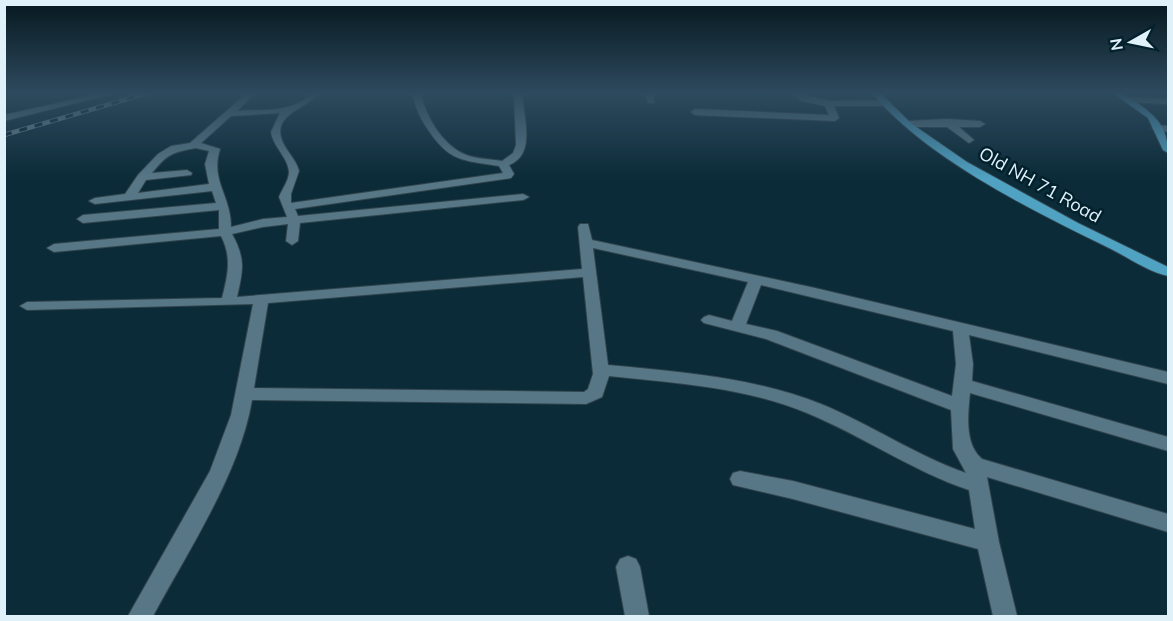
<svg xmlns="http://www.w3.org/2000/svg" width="1173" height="621" font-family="Mulish,sans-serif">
<rect width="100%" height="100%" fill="#0b2b38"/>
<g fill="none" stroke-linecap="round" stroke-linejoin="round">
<defs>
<g id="minor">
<path d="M103,93H116L4,121V115Z"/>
<path d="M247,93H255L237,111C261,109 294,114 311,93H319C308,108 275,113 281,137C284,150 296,158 299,171L291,194V203L503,173L499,166C462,160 449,162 427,128C419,116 415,107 413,93H421C425,116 442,144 464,154C475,159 490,159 502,161L513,153L516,145L514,93H522C523,116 537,154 509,165L514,174L511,178L295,209L298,216L523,194L529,197L523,200L300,223L298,241L292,245L286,241L288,224L263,227L232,234C246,259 243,271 237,297L582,269L578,227L580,224H588L592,240L815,288L1168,372V384L969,335L973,364L972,381L1168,437V451L970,393C968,414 964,444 982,459L1168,514V532L987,477L999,542L1017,616H993L978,549L793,499L733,485L730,479L733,473L740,471L793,481L975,529L969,490C912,471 863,436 807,413C745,387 675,383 609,376L602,397L586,404L252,400C240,473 188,551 153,616H128L210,471L231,415L253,304L27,310L20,306L27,302L222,298C228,275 232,257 221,236L54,252L47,248L54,244L219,229V210L83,223L77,219L83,215L216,203L212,191L95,204L89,201L95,198L125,194L138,175L158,154L171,146L190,143ZM280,113L271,132C273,147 289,158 289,173C288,182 282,189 279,197L287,217L263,219L231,227C231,195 210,181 220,149L201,143L231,116ZM196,148L209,151L205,164L209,184L138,193L146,180L191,175L192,173L187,170L152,173C167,154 173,152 196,148ZM593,248L748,282L732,321L709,315L704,317L701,320L704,323L766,339L951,410L953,449L966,473C915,455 870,424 821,404C753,377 680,372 608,365ZM583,277L593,374L588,389L584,392L254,388L268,303ZM761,285L953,331L956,364L952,396L777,331L746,324Z"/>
<path d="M645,93H653L654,103H648Z"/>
<path d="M798,93H811L806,96L831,101L887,100L891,103L887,106H834L839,118L835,121L695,115L691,112L695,109L829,115L825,106L802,101L794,95Z"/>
<path d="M1128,97L1168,99V104L1125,102V98Z"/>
<path d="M947,119L980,121L985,124L980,127H959L974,140L969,143L947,127H907L902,124L907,121Z"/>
<path d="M1157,125L1168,126V132L1154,130L1152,128Z"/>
<path d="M628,556L636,559L640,567L649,616H625L616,567L620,559Z"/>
</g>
<g id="major">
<path d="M872,93H880L912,124L967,162L1078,223L1168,267V276C1148,272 1126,256 1107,247C1031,210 926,158 872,93Z"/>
<path d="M1113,93C1122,92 1126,96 1134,101C1154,114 1168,126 1168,153L1163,150L1148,118Z"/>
</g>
</defs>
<use href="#minor" stroke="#31444d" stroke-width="2"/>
<use href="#major" stroke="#31444d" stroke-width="2"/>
<use href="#minor" fill="#577786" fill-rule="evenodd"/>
<use href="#major" fill="#50a2c3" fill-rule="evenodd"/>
<defs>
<path id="rail" d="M4,135L148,93"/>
</defs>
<use href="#rail" stroke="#718995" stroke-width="4.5"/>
<use href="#rail" stroke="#02212d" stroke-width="3" stroke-dasharray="8" stroke-linecap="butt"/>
</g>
<linearGradient id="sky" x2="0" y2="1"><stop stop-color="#06181f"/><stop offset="0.52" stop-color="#2e4a5e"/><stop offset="1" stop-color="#2e4a5e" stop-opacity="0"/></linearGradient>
<rect width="1173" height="179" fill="url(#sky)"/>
<g text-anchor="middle" stroke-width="5" stroke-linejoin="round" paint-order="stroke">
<g font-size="18" fill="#e0f1fa" stroke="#02212d">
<text transform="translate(1040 185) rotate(29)" y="6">Old NH 71 Road</text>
</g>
</g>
<rect width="1173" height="621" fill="none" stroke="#e0f1fa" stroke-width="12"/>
<g transform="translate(1131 42) rotate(261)" stroke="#02212d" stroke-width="4.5" paint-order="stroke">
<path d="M0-4.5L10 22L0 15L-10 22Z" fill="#e0f1fa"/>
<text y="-9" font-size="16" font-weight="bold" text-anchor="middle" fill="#e0f1fa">N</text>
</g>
</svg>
